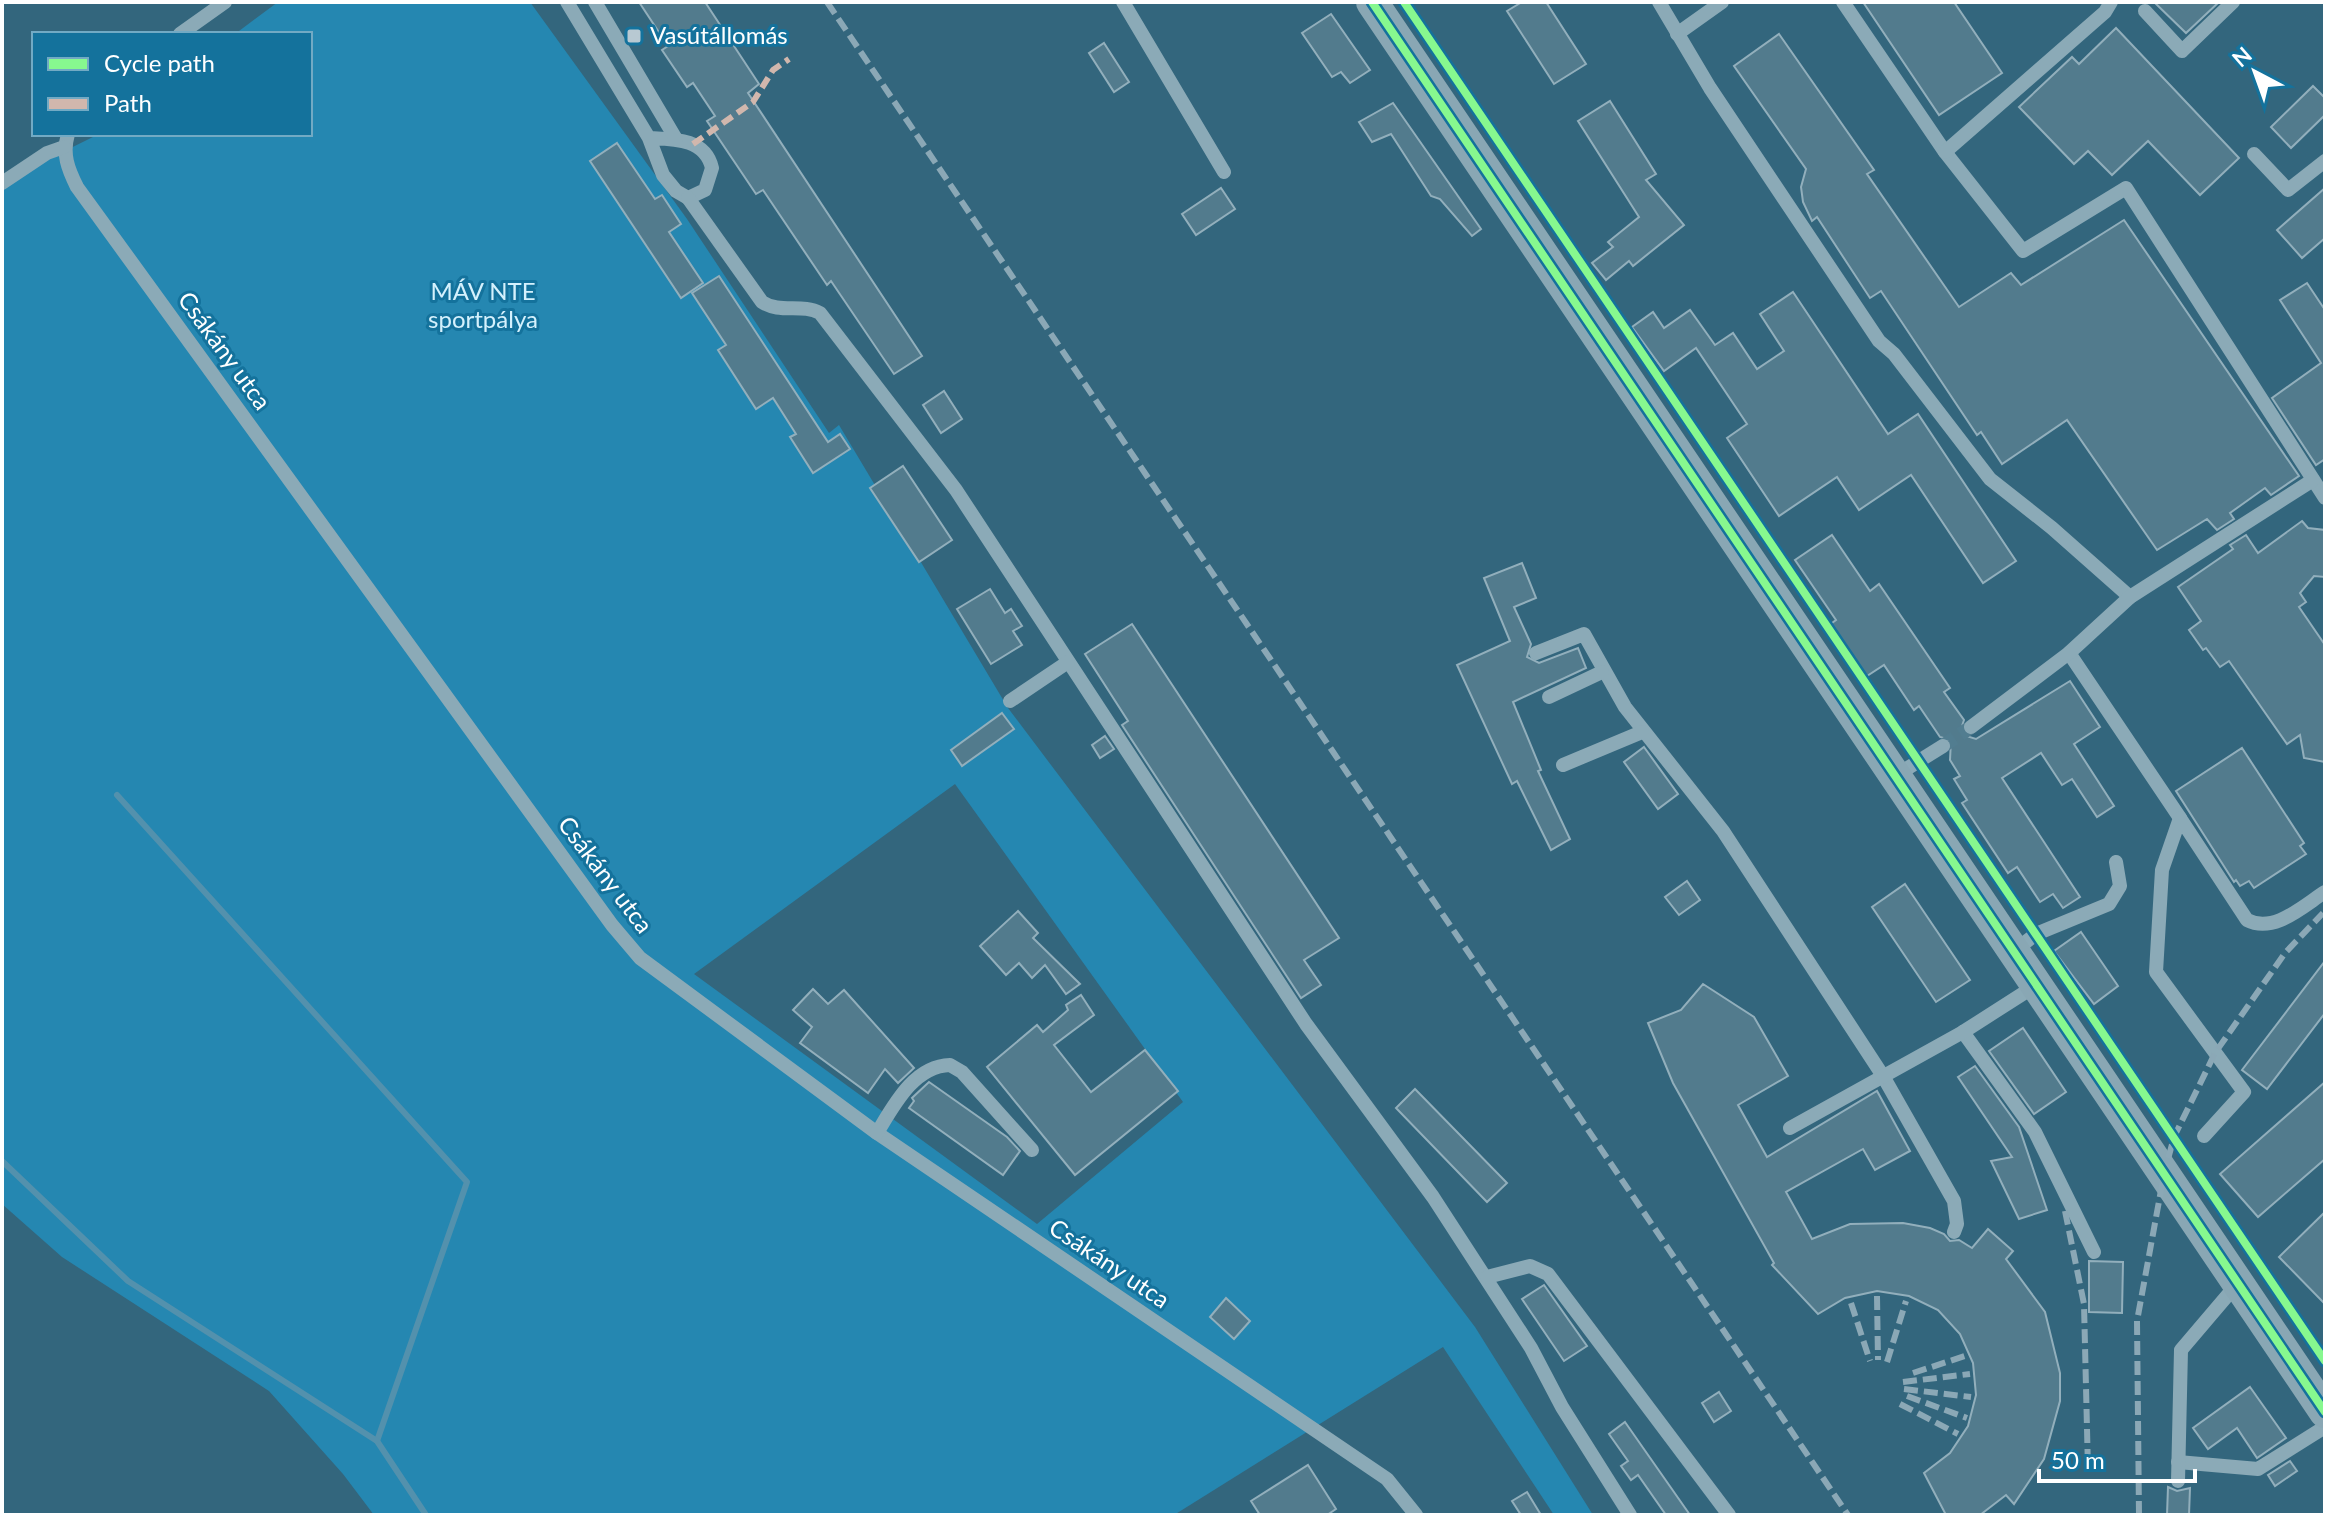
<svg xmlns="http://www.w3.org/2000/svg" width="2327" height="1517" font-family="Lato,sans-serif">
<rect width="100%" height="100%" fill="#33667d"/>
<path fill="#2587b1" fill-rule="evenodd" d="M278,2H530L687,219L829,433L839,425L1008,708L1475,1327L1593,1515H1554L1443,1347L1174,1515H374L343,1474L269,1391L62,1257L2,1204V182L99,134H310V34H235ZM955,784L1183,1102L1037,1224L694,974Z"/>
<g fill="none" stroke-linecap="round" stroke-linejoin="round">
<g stroke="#5391ad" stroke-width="6">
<path d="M117,795L467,1182L377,1441"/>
<path d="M2,1161L128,1281L377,1441L426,1515"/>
</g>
</g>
<g fill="#527b8d" stroke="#92afbc" stroke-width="2">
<path d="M639,2H705L759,84L748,93L922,356L894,374L831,281L827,285L763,190L756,194L707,121L715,116L693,83L687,87L662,50L668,46Z"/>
<path d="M1522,2H1546L1586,64L1554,84L1507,11Z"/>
<path d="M1863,2H1954L2002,73L1939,115Z"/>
<path d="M2154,2H2219L2186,33Z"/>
<path d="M1331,14L1370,70L1350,83L1341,72L1332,77L1302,33Z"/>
<path d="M2116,28L2239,158L2200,195L2148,141L2112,175L2088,151L2074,164L2019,107L2072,57L2079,64Z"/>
<path d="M1779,34L1874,170L1867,174L1959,307L2011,273L2021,285L2124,220L2299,476L2271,495L2265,488L2230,513L2234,519L2217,530L2207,519L2157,550L2067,420L2002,464L1981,432L1977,435L1881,291L1870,298L1817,217L1812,221L1803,202L1801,187L1806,169L1734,66Z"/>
<path d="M1104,43L1129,82L1114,92L1089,53Z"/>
<path d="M2313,86L2325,98V115L2291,148L2271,127Z"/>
<path d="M1610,101L1656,174L1646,180L1684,225L1633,266L1629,261L1606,280L1592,263L1613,247L1608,242L1639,217L1578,121Z"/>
<path d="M1393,103L1481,229L1472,236L1440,199L1431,196L1391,134L1372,142L1359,122Z"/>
<path d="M617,143L655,199L662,195L681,224L669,232L703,283L681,298L590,161Z"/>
<path d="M1221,188L1235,209L1196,235L1182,214Z"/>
<path d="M2325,188V238L2302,258L2277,230Z"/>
<path d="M719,276L828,442L840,434L850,449L813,473L790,437L796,434L773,398L756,409L718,350L726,345L692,293Z"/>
<path d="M2307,283L2325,310V459L2316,465L2272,398L2321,363L2280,300Z"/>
<path d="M1793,292L1888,434L1918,414L2016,561L1983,583L1911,475L1859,510L1837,477L1779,516L1727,438L1747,424L1696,348L1664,371L1632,327L1653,312L1664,328L1690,310L1715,345L1733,333L1757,369L1784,351L1760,314Z"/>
<path d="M944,391L962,419L941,433L923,405Z"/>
<path d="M903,466L952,540L919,562L870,488Z"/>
<path d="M2302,521L2308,528L2325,530V577L2314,576L2300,593L2306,602L2299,607L2325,645V762L2304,758L2300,735L2287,744L2229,661L2220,667L2206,648L2203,650L2189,630L2201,621L2178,587L2233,549L2230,545L2246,535L2258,553Z"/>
<path d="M1832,535L1870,591L1879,584L1950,688L1944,692L1964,720L1961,729L1966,736L1976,739L2070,681L2100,727L2074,744L2114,806L2097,817L2072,779L2062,785L2041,753L2002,778L2080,897L2063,908L2053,894L2040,902L2017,867L2008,873L1962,803L1967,800L1954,779L1960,776L1950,760L1951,740L1940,737L1919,706L1914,710L1884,665L1864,678L1828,626L1836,620L1795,560Z"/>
<path d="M1522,563L1536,598L1514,607L1531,644L1527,657L1539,663L1578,648L1586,668L1513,702L1541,770L1538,771L1570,839L1551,850L1517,781L1512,784L1457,665L1510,641L1484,578Z"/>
<path d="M990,589L1005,613L1011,609L1022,626L1013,631L1022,645L991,664L957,609Z"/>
<path d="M1132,624L1339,938L1304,960L1321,985L1301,998L1122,725L1128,721L1085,654Z"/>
<path d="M1002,713L1014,729L962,766L951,750Z"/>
<path d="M1105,736L1114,749L1100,758L1092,745Z"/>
<path d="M1644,747L1678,794L1658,809L1624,762Z"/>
<path d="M2242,748L2304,843L2300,846L2306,854L2254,888L2249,881L2240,886L2236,880L2234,882L2176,791Z"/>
<path d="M1687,881L1700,900L1679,915L1665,897Z"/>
<path d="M1905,884L1970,980L1936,1002L1872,907Z"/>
<path d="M1018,911L1038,933L1033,938L1080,984L1066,994L1045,965L1032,978L1019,963L1006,975L980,946Z"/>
<path d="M2081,932L2118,986L2094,1004L2054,951Z"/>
<path d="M2325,961V1013L2267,1089L2242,1070Z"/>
<path d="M1703,984L1754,1017L1788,1076L1738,1105L1767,1157L1877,1091L1910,1151L1875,1170L1863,1149L1786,1192L1812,1239L1850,1224L1903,1223L1930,1228L1944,1234L1950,1241L1959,1240L1972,1248L1988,1229L2013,1251L2006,1259L2045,1312L2060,1373V1401L2044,1459L2014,1504L2006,1495L1980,1515H1946L1924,1473L1950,1453L1968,1426L1976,1395L1973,1363L1960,1334L1938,1310L1909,1296L1877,1291L1845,1298L1818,1314L1772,1265L1774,1263L1673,1083L1648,1023L1681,1010Z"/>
<path d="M813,989L828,1004L844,990L914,1068L898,1083L885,1069L868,1093L800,1043L812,1027L793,1010Z"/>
<path d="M1081,995L1094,1015L1054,1045L1091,1092L1145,1050L1178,1091L1075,1175L987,1067L1037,1025L1043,1032L1068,1010L1066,1005Z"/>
<path d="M2023,1028L2066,1092L2034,1114L1989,1051Z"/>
<path d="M1975,1066L2019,1127L2047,1210L2019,1219L1991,1161L2012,1157L1958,1077Z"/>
<path d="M929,1082L1007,1137L1020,1151L1003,1175L909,1108L914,1101L912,1098Z"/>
<path d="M2325,1082V1159L2258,1217L2220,1174Z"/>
<path d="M1415,1089L1507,1183L1487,1202L1396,1108Z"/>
<path d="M2325,1212V1304L2279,1257Z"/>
<path d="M2089,1261L2123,1262L2122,1313L2089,1312Z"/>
<path d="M1544,1285L1587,1346L1564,1361L1522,1299Z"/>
<path d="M1226,1298L1250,1321L1234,1339L1210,1317Z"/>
<path d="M2250,1387L2286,1438L2257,1458L2237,1428L2208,1449L2193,1428Z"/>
<path d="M1719,1392L1731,1411L1714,1422L1702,1403Z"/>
<path d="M1625,1422L1690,1515H1666L1638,1475L1631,1480L1621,1466L1628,1461L1609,1434Z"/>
<path d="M2290,1461L2297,1471L2275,1486L2268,1475Z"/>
<path d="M1308,1465L1336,1509L1327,1515H1260L1251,1501Z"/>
<path d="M2168,1487L2177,1491L2190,1488L2189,1515H2167Z"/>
<path d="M1527,1492L1541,1515H1521L1512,1501Z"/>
</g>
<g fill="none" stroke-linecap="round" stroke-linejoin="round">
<path stroke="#527d90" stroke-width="14" stroke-dasharray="14 7" stroke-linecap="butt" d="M1943,746L1971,727"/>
<g stroke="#8baab7" stroke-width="14">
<path d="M567,2L649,138L663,175L676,191L688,198L705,190L712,168C705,138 673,139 649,138"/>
<path d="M595,2L676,139"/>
<path d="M1123,2L1224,172"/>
<path d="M1659,2L1710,88L1879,341L1894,354L1990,479L2052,528L2130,597"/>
<path d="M1843,2L1945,152L2023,251L2126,188L2325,498"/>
<path d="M2145,11L2182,51L2233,2"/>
<path d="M180,34L225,2"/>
<path d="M1677,34L1722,2"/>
<path d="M68,134C62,154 68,169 77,187L612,925L640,958L877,1133L1387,1479L1416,1515"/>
<path d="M1945,152L2105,12L2111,2"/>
<path d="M2254,154L2288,190L2325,161"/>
<path d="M2,183L47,153L64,147"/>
<path d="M688,198L762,302C780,314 802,303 820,313L956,490L1306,1024L1433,1197L1531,1348L1562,1407L1630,1515"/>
<path d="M1536,653L1584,634L1625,707L1723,831L1883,1076L1954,1201L1957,1224L1954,1232"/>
<path d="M2069,653L2180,818"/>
<path d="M1549,697L1602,672"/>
<path d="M1010,701L1068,662"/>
<path d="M1971,727L2069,653L2130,597L2313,480"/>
<path d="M1563,765L1642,732"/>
<path d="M1895,776L1943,746"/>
<path d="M2014,951L2036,934L2109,904L2120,886L2116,862"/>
<path d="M1963,1032L2035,1132L2094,1252"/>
<path d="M1790,1128L1963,1032L2035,986"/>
<path d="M877,1133C894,1105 914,1066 950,1065L962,1072L1032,1150"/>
<path d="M2204,1136L2244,1092L2156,972L2162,870L2180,818L2247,920C2274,934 2303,906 2325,892"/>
<path d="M1487,1277L1530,1266L1548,1274L1729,1515"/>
<path d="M2178,1462L2258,1469L2325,1427"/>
<path d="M2178,1481L2181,1350L2238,1283"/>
</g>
<path stroke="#89a7b4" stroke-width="32" d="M1372,2L2325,1412"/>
<g stroke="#8ba8b6" stroke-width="6" stroke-dasharray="14 6" stroke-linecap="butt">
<path d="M827,2L1848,1515"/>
<path d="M2065,1211L2084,1304L2088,1470"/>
<path d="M1877,1296L1878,1360"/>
<path d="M1851,1303L1870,1361"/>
<path d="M1887,1362L1906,1301"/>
<path d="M1913,1373L1965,1356"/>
<path d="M1903,1382L1970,1374"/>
<path d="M1904,1389L1971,1397"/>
<path d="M1907,1396L1967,1418"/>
<path d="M1900,1404L1958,1434"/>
<path d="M2139,1515L2137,1321L2164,1174L2174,1137L2215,1053L2285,953L2323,913"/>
</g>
<path stroke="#d1b7ad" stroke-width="6" stroke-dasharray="12 6" stroke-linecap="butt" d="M693,144L753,102L773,70L789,59"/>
<defs>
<g id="cycleway">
<path d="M1372,2L2325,1412"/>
<path d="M1404,2L2325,1361"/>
</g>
</defs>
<use href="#cycleway" stroke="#14729c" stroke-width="13"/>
<use href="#cycleway" stroke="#87f88f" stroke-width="8"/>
</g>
<rect fill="#b8c9d2" stroke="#14729c" stroke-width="3" x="626" y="28" width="16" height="16" rx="4"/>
<g text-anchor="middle" stroke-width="6" stroke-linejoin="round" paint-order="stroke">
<g font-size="24" fill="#fff" stroke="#14729c" text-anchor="start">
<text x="650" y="44">Vasútállomás</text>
</g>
<g font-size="24" fill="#d4f1fd" stroke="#14729c">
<text x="483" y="300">MÁV NTE<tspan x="483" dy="28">sportpálya</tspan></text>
</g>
<g font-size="24" fill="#fff" stroke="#14729c">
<text transform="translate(224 351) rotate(54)" y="8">Csákány utca</text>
<text transform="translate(605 875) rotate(53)" y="8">Csákány utca</text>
<text transform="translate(1109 1264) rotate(34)" y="8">Csákány utca</text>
</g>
</g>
<rect width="2327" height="1517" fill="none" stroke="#ffffff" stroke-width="8"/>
<rect x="32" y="32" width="280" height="104" fill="#14729c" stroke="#72aac4" stroke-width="2"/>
<rect x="48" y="58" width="40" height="12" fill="#87f88f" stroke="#72aac4" stroke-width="2"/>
<text x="104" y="72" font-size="24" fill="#ffffff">Cycle path</text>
<rect x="48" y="98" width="40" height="12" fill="#d1b7ad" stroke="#72aac4" stroke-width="2"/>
<text x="104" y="112" font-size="24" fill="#ffffff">Path</text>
<g transform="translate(2255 72) rotate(319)" stroke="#14729c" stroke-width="6" paint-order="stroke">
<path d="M0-6L14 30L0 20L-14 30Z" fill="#ffffff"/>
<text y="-12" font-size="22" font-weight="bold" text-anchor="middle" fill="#ffffff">N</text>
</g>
<path d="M2039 1469v12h156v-12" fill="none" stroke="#ffffff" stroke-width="4"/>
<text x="2051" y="1469" font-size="24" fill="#ffffff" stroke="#14729c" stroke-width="6" paint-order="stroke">50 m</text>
</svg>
